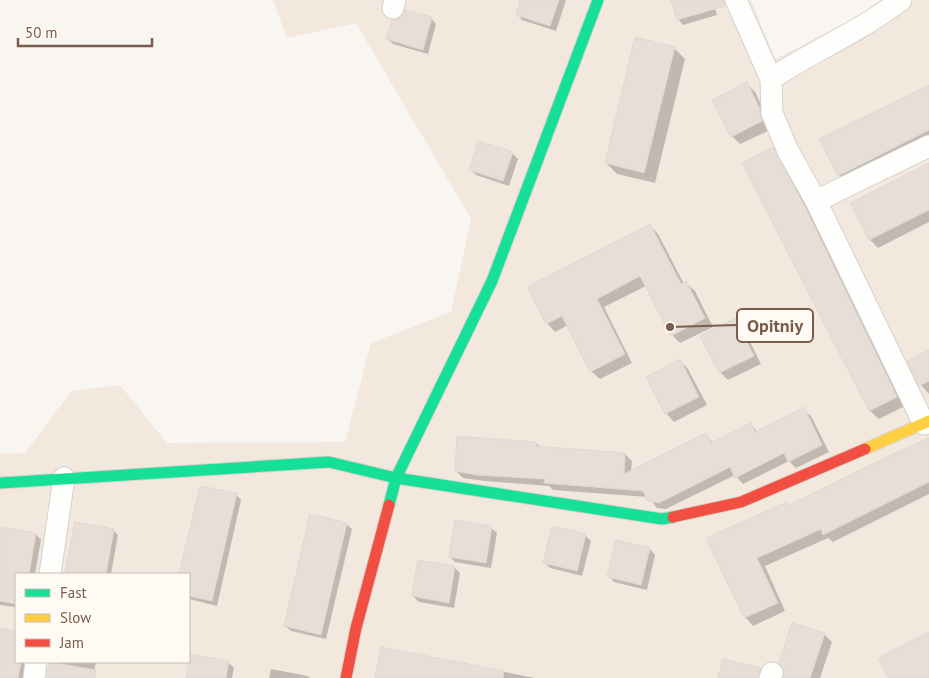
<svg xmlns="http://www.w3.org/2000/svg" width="929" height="678" font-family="'PT Sans',sans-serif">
<rect width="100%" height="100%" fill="#f9f5f0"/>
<path fill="#f2e8de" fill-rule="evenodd" d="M273,0H751L775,59L877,7L886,0H929V678H0V454L25,453L71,391L120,385L167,443L345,442L371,343L451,312L471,219L356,23L287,38ZM16,574H189V662H16Z"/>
<g fill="#0003">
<path d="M522,0H566L556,31L522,20L517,14Z"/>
<path d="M673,0H713L717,15L683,25L678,19Z"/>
<path d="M431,18L436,24L428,54L393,44L388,39Z"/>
<path d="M674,48L685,59L655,183L617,174L606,163Z"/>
<path d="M747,84L755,92L767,117L770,130L740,144L732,136Z"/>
<path d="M929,86V144L847,184L839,175Z"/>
<path d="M773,149L781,157L813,216L905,406L879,419L870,411L743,163Z"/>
<path d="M512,153L518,159L509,186L476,175L470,169Z"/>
<path d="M929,164V222L878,248L870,240Z"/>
<path d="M650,226L658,234L684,284L686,283L695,291L713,327L680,343L672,335L646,286L604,307L632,363L600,379L591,371L568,325L555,332L547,323Z"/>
<path d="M735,320L743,328L761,364L728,380L720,372Z"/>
<path d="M929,351V394L921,385L909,362Z"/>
<path d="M680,361L688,369L707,405L674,422L666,413Z"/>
<path d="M803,409L811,416L829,452L796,468L789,461L743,484L735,475L666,509L657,508L648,497L553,490L549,486L485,481L463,478L456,471L536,443L540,447L625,454L632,461L631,471L705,434L713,443L751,425L758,432Z"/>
<path d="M929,439V494L833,542L828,538L765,566L785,611L753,626L745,617L708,539L790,506Z"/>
<path d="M200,487L236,494L241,500L217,606L189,599V574H180Z"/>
<path d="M76,523L113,530L118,535L111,574H66Z"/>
<path d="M346,524L352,529L326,639L291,631L285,626Z"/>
<path d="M0,528L36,534L41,540L35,574H16V607L0,605Z"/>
<path d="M491,528L497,533L491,568L455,562L450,557Z"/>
<path d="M585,535L591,541L582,576L550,568L544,562Z"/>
<path d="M617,542L650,549L655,555L647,590L614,582L609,576Z"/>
<path d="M454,567L460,573L454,608L419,602L413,596Z"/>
<path d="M0,629L16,632V662H27L24,678H0Z"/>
<path d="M824,634L832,642L820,678H785Z"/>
<path d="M382,648L535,678H376Z"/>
<path d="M51,662H96L93,678H48Z"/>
<path d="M228,662L234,668L232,678H187Z"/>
<path d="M271,669L308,676L310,678H269Z"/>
</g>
<g fill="#e6ded7" stroke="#e2d8d2">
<path d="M520,0H559L550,26L516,15Z"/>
<path d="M671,0H724L725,6L677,20Z"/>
<path d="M405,10L432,17L423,50L386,39L392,20L402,17Z"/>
<path d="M635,37L675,47L644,173L605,163Z"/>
<path d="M747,82L759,107L762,121L731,137L712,100Z"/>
<path d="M929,85V130L838,176L819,139Z"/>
<path d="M478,141L513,152L503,181L469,170Z"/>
<path d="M773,147L805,207L897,397L869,411L742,163Z"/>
<path d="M929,163V210L869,240L850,203Z"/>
<path d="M650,224L681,284L686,281L705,318L671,336L640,276L597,299L625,354L590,372L562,316L546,324L527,287Z"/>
<path d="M735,318L754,356L719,373L700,336Z"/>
<path d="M929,350V381L919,386L907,361Z"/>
<path d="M680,359L699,397L665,414L646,377Z"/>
<path d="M804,407L822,445L788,462L784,453L735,478L730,467L659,503L648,501L643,491L544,483L545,479L477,475L455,471L457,436L536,442V446L625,453L624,474L706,433L711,443L751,423L755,432Z"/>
<path d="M929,438V482L823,535L821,529L757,558L778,603L744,618L706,538L787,502L789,505L893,454Z"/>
<path d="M200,486L237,493L212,601L189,596V574H179Z"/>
<path d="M310,514L347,523L321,635L284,626Z"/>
<path d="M455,520L492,526L486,563L449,557Z"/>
<path d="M75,522L114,529L106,574H65Z"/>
<path d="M552,526L586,534L577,571L543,563Z"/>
<path d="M0,527L36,533L29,574H16V604L0,601Z"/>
<path d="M616,540L650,548L641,585L607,577Z"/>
<path d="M418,560L455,566L449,603L412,596Z"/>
<path d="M792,623L825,633L810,678H783L784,671L779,663Z"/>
<path d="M0,628L16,631V662H21L18,678H0Z"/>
<path d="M929,632V678H888L878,658Z"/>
<path d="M381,647L504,671L503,678H375Z"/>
<path d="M190,654L229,661L226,678H186Z"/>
<path d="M723,659L761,668L758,678H718Z"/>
<path d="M49,662L96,670L95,678H47Z"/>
</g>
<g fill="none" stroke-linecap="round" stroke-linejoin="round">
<defs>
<g id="street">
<path d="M736,0L771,79L772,113L788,151L816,201L924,424"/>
<path d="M393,8L395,0"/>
<path d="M771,79C813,51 861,31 901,0"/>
<path d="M816,201L929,146"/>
<path d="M50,574L64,478"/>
<path d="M34,678L36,662"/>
<path d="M770,678L772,673"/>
</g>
<g id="fast">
<path d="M0,483L329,462L396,478L662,519L673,517"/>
<path d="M389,505L396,478L492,281L598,0"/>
</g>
<path id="slow" d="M865,449L929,421"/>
<g id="jam">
<path d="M673,517L741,502L865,449"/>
<path d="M346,678L356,628L389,505"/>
</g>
</defs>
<use href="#street" stroke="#d7d1cb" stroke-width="23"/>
<use href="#fast" stroke="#d9d2cb" stroke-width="13"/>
<use href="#slow" stroke="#d9d2cb" stroke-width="13"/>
<use href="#jam" stroke="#d9d2cb" stroke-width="13"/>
<use href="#street" stroke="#fefefd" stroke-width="21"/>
<use href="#fast" stroke="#16e098" stroke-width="11"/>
<use href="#slow" stroke="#ffcf43" stroke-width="11"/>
<use href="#jam" stroke="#f24e42" stroke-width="11"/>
</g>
<path fill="none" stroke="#7a5c4d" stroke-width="2" d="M670 327L737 325"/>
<circle fill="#7a5c4d" stroke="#fffaf3" stroke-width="2" cx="670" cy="327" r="5"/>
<rect fill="#fffaf3" stroke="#7a5c4d" stroke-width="2" x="737" y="309" width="76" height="33" rx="5"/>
<g font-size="18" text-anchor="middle" font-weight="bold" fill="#7a5c4d">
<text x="775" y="332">Opitniy</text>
</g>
<rect x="15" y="573" width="175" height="90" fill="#fffaf3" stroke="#cabbb1"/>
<rect x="25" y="589" width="25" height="8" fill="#16e098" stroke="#cabbb1"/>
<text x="60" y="598" font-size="15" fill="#7a5c4d">Fast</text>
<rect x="25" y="614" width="25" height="8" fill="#ffcf43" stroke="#cabbb1"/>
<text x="60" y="623" font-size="15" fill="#7a5c4d">Slow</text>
<rect x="25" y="639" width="25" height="8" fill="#f24e42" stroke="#cabbb1"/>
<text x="60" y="648" font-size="15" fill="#7a5c4d">Jam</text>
<path d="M18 38v8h134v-8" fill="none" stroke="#7a5c4d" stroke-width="2.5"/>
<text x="25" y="38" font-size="15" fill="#7a5c4d" stroke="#fffaf3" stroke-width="4" paint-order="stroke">50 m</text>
</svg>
